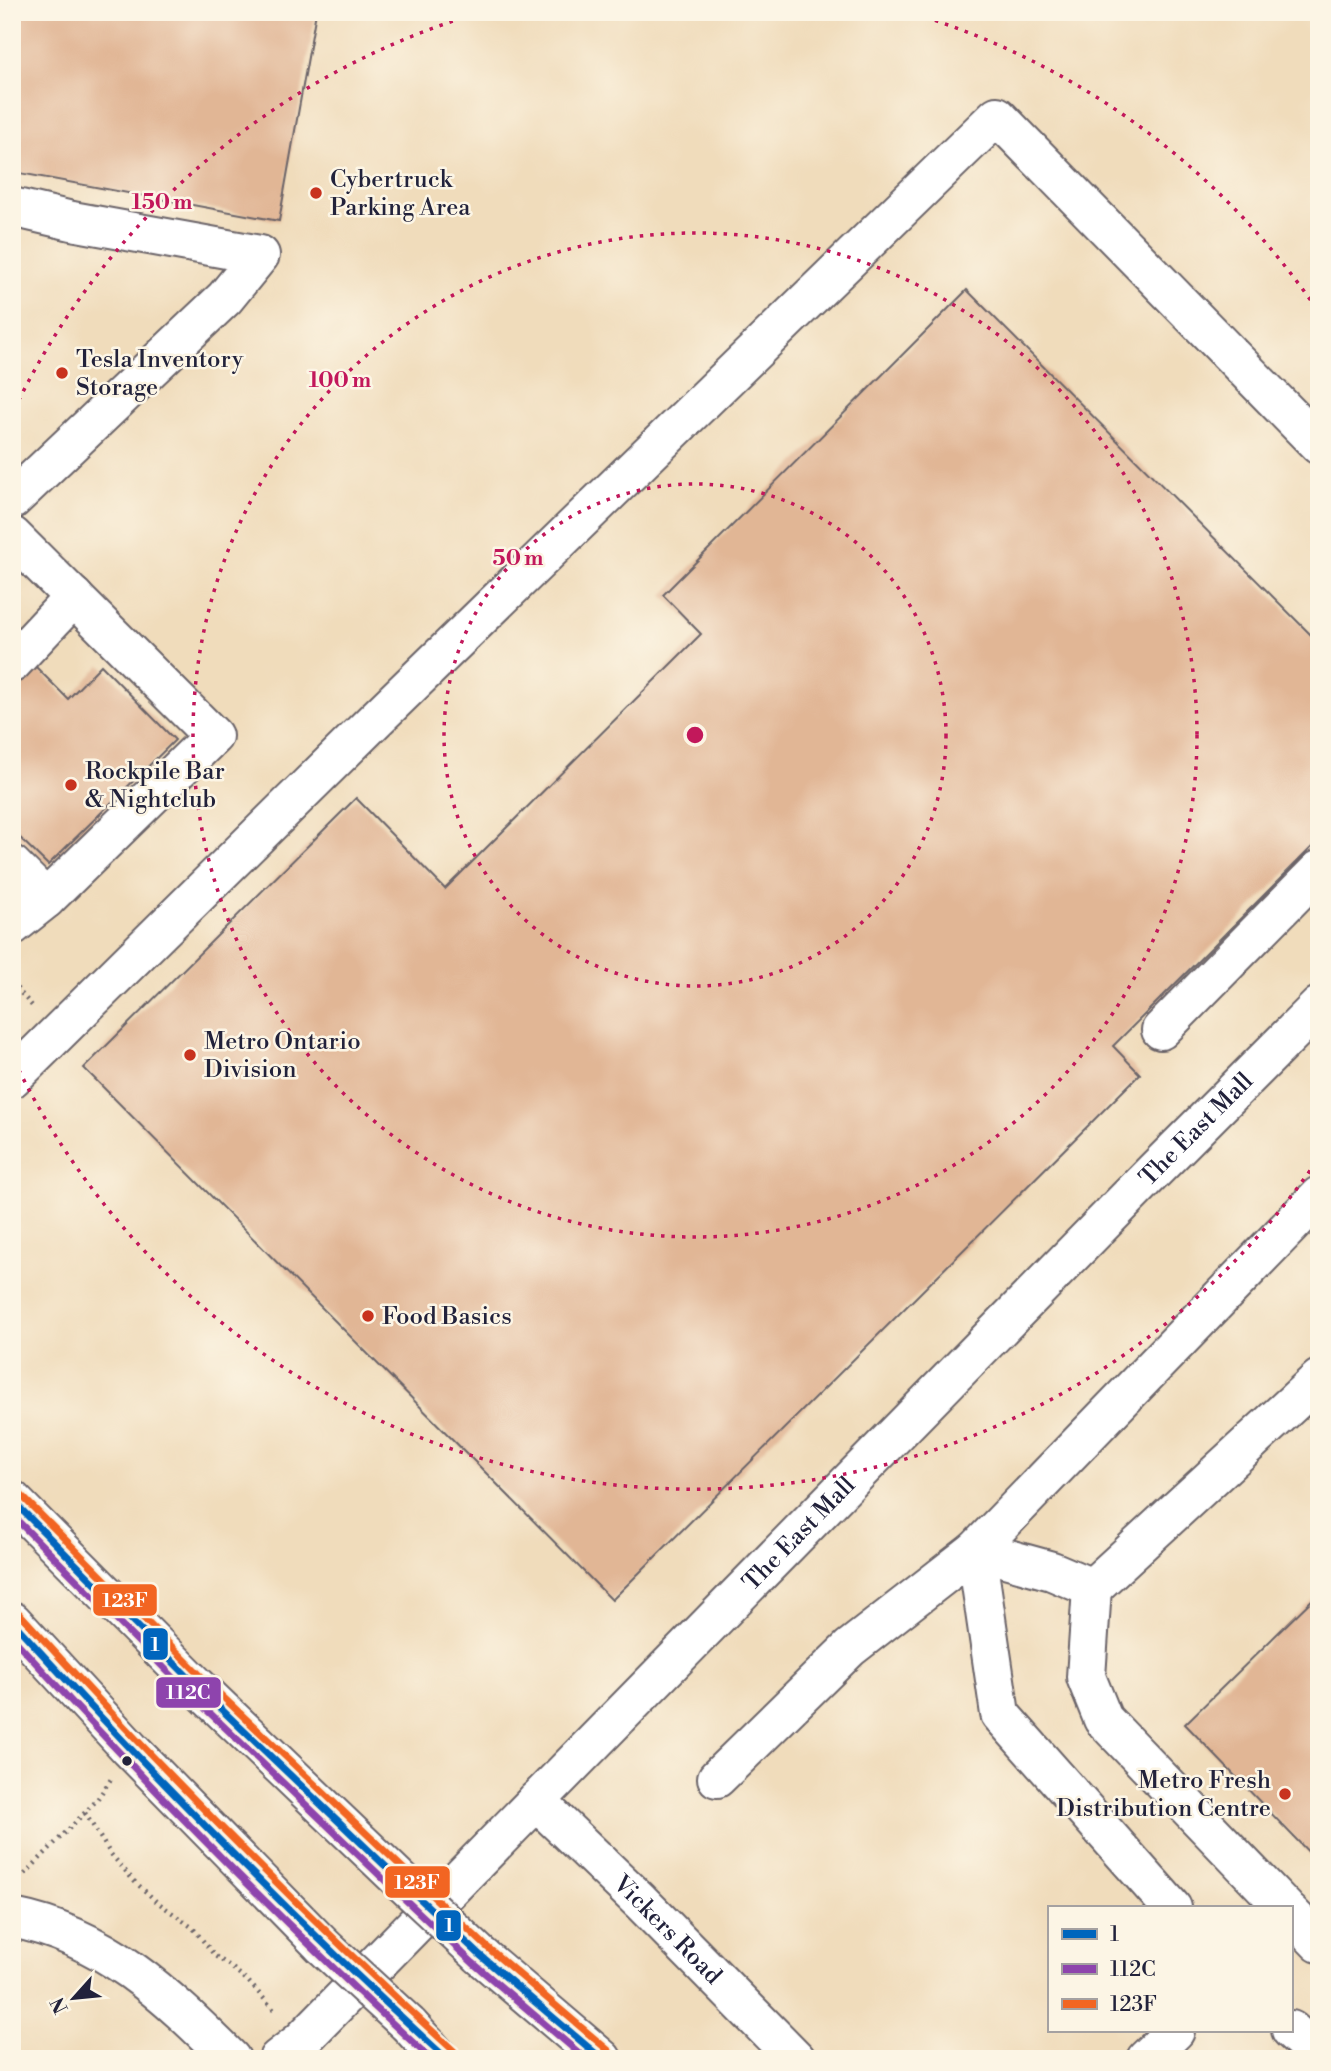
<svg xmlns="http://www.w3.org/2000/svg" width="1331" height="2071" font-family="'Libre Bodoni',serif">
<rect width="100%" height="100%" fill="#fcf5e5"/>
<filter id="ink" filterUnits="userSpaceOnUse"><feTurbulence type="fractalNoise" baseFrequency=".0143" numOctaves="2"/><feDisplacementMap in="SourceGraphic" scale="14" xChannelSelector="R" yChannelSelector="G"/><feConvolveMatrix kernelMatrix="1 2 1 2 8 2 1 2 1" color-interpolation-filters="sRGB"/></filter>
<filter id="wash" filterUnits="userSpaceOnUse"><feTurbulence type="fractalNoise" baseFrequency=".00686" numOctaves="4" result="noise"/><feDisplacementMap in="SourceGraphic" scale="28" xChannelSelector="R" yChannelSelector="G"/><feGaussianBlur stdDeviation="1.57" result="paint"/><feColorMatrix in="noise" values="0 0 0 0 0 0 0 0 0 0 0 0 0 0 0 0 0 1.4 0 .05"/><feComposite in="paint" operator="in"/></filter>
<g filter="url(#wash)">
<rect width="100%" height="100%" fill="#f0dcbb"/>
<g id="blocks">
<g fill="#e1b695">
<path d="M12,12H316L279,221L15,172L12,178Z"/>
<path d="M967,290L1319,643V840L1113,1046L1140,1074L612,1600L84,1068L356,798L445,889L701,634L663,595Z"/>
<path d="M34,665L68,699L101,665L175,740L48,865L12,830V687Z"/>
<path d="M1319,1593V1863L1185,1724Z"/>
</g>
</g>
</g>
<g filter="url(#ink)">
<use href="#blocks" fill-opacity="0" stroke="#6a6368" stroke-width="2"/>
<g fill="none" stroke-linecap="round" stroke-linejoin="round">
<defs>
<g id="minor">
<path d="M12,207L72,221L260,255L225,298L12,500"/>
<path d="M12,536L213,736L46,899L12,926"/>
<path d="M12,663L74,597"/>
<path d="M12,865L46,899"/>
<path d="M1161,1030L1319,870"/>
<path d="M12,1078L376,719L997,116L1319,445"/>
<path d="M1092,1588L1319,1379"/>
<path d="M717,1778L850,1648L976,1550L1000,1714L1172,1908"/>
<path id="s1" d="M536,1801L640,1901L796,2059"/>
<path d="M1285,1908L1103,1719L1086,1677L1092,1588L1052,1571L976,1550L1319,1196"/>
<path d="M1291,1914L1319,1943"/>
<path d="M12,1918C106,1936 165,1994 231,2059"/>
<path d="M1291,2030L1319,2055"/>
<path d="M1146,2059L1175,2031"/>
</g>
<g id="major">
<path d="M12,1500L197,1686L402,1882"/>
<path d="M12,1621L130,1749L323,1946"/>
<path d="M480,1955L602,2059"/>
<path id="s2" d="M278,2059L301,2041L1154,1171L1319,1006"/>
</g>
<path id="highway" d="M409,2025L440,2059"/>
</defs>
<use href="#minor" stroke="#6a6368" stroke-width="42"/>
<use href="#major" stroke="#6a6368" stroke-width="42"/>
<use href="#highway" stroke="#6a6368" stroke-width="42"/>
<g stroke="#6a6368" stroke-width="4.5" stroke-dasharray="2 5" stroke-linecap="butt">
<path d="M12,983L34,1008"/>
<path d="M85,1813L110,1853L134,1881L156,1901L193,1928L215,1956L230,1966L248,1981L275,2011"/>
<path d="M12,1877H22L96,1801L111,1779"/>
</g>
<use href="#minor" stroke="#fff" stroke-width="38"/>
<use href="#major" stroke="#fff" stroke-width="38"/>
<use href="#highway" stroke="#fff" stroke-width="38"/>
<defs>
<g id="major-bridge">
<path d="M402,1882L480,1955"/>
<path d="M323,1946L409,2025"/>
</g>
</defs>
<use href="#major-bridge" stroke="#6a6368" stroke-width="42" stroke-linecap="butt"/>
<use href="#major-bridge" stroke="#fff" stroke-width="38"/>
<defs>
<g id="bus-1">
<path d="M12,1500L197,1686L402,1882L480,1955L602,2059"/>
<path d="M12,1621C151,1774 294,1920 447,2059"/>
</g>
<g id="bus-2">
<path d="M12,1515L190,1694L395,1890L473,1963L586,2059"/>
<path d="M12,1637C146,1784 284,1925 431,2059"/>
</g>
<g id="bus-3">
<path d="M19,1493L204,1679L409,1874L487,1947L609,2051"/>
<path d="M20,1614C158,1766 302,1913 454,2051"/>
</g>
</defs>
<use href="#bus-1" stroke="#fcf5e5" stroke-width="12"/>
<use href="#bus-2" stroke="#fcf5e5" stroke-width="12"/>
<use href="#bus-3" stroke="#fcf5e5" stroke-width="12"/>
<use href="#bus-1" stroke="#0065bd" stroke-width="7"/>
<use href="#bus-2" stroke="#8e44ad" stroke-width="7"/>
<use href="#bus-3" stroke="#f26522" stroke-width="7"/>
</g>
</g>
<g fill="none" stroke="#c2185b" stroke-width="3.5" stroke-dasharray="3.5 7">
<circle cx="695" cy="735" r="251"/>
<circle cx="695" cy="735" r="502"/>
<path d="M1316 1162A754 754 0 0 1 14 1060M14 410A754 754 0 0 1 475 14M915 14A754 754 0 0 1 1316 308"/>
</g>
<g fill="#c8321e" stroke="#fcf5e5" stroke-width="2.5">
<circle cx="316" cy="193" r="7"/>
<circle cx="62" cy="373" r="7"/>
<circle cx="71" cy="785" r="7"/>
<circle cx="190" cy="1055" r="7"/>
<circle cx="368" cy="1316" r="7"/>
<circle cx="1285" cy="1794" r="7"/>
</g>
<circle fill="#22223b" stroke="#fcf5e5" stroke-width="2.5" cx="127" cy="1761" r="6"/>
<g text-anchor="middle" stroke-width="5" stroke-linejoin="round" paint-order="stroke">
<g font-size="24" fill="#22223b" stroke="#fcf5e5" text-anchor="start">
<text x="330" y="187">Cybertruck<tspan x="330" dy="28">Parking Area</tspan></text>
<text x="76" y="367">Tesla Inventory<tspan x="76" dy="28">Storage</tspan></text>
<text x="85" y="779">Rockpile Bar<tspan x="85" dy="28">&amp; Nightclub</tspan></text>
<text x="204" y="1049">Metro Ontario<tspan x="204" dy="28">Division</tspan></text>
<text x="382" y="1324">Food Basics</text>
<text x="1271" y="1788" text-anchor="end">Metro Fresh<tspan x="1271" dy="28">Distribution Centre</tspan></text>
</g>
<g font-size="24" fill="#22223b" stroke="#fcf5e5">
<text dy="8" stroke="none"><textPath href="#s2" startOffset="1307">The East Mall</textPath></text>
<text dy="8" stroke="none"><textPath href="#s2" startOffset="740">The East Mall</textPath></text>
<text dy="8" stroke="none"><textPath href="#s1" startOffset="184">Vickers Road</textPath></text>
</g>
</g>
<circle cx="695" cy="735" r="10" fill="#c2185b" stroke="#fcf5e5" stroke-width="3.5"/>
<g font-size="21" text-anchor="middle" font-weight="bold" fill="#c2185b" stroke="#fcf5e5" stroke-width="5" stroke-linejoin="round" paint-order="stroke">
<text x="162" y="209">150 m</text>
<text x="340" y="387">100 m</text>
<text x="518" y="565">50 m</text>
</g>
<g stroke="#fcf5e5" stroke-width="2.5">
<rect x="92" y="1583" width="66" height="34" rx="7" fill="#f26522"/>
<rect x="142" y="1627" width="27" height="34" rx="7" fill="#0065bd"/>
<rect x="155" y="1676" width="67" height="33" rx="7" fill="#8e44ad"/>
<rect x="384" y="1865" width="67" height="34" rx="7" fill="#f26522"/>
<rect x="435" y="1909" width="27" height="33" rx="7" fill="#0065bd"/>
</g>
<g font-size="19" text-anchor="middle" font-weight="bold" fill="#fff">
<text x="125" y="1607">123F</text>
<text x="155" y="1651">1</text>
<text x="188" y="1699">112C</text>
<text x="417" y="1889">123F</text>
<text x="449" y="1932">1</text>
</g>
<rect width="1331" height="2071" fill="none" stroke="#fcf5e5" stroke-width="42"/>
<rect x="1048" y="1906" width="245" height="126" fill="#fcf5e5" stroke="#a5a1a1" stroke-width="2"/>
<rect x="1062" y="1929" width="35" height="10" fill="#0065bd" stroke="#a5a1a1" stroke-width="2"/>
<text x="1110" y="1941" font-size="21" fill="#22223b">1</text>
<rect x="1062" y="1964" width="35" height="10" fill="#8e44ad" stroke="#a5a1a1" stroke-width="2"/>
<text x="1110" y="1976" font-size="21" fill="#22223b">112C</text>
<rect x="1062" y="1999" width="35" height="10" fill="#f26522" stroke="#a5a1a1" stroke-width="2"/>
<text x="1110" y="2011" font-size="21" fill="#22223b">123F</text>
<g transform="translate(74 1998) rotate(243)" stroke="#fcf5e5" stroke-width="5" paint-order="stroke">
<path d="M0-5L12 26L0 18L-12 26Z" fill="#22223b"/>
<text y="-10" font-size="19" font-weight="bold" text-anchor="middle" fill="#22223b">N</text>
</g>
</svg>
